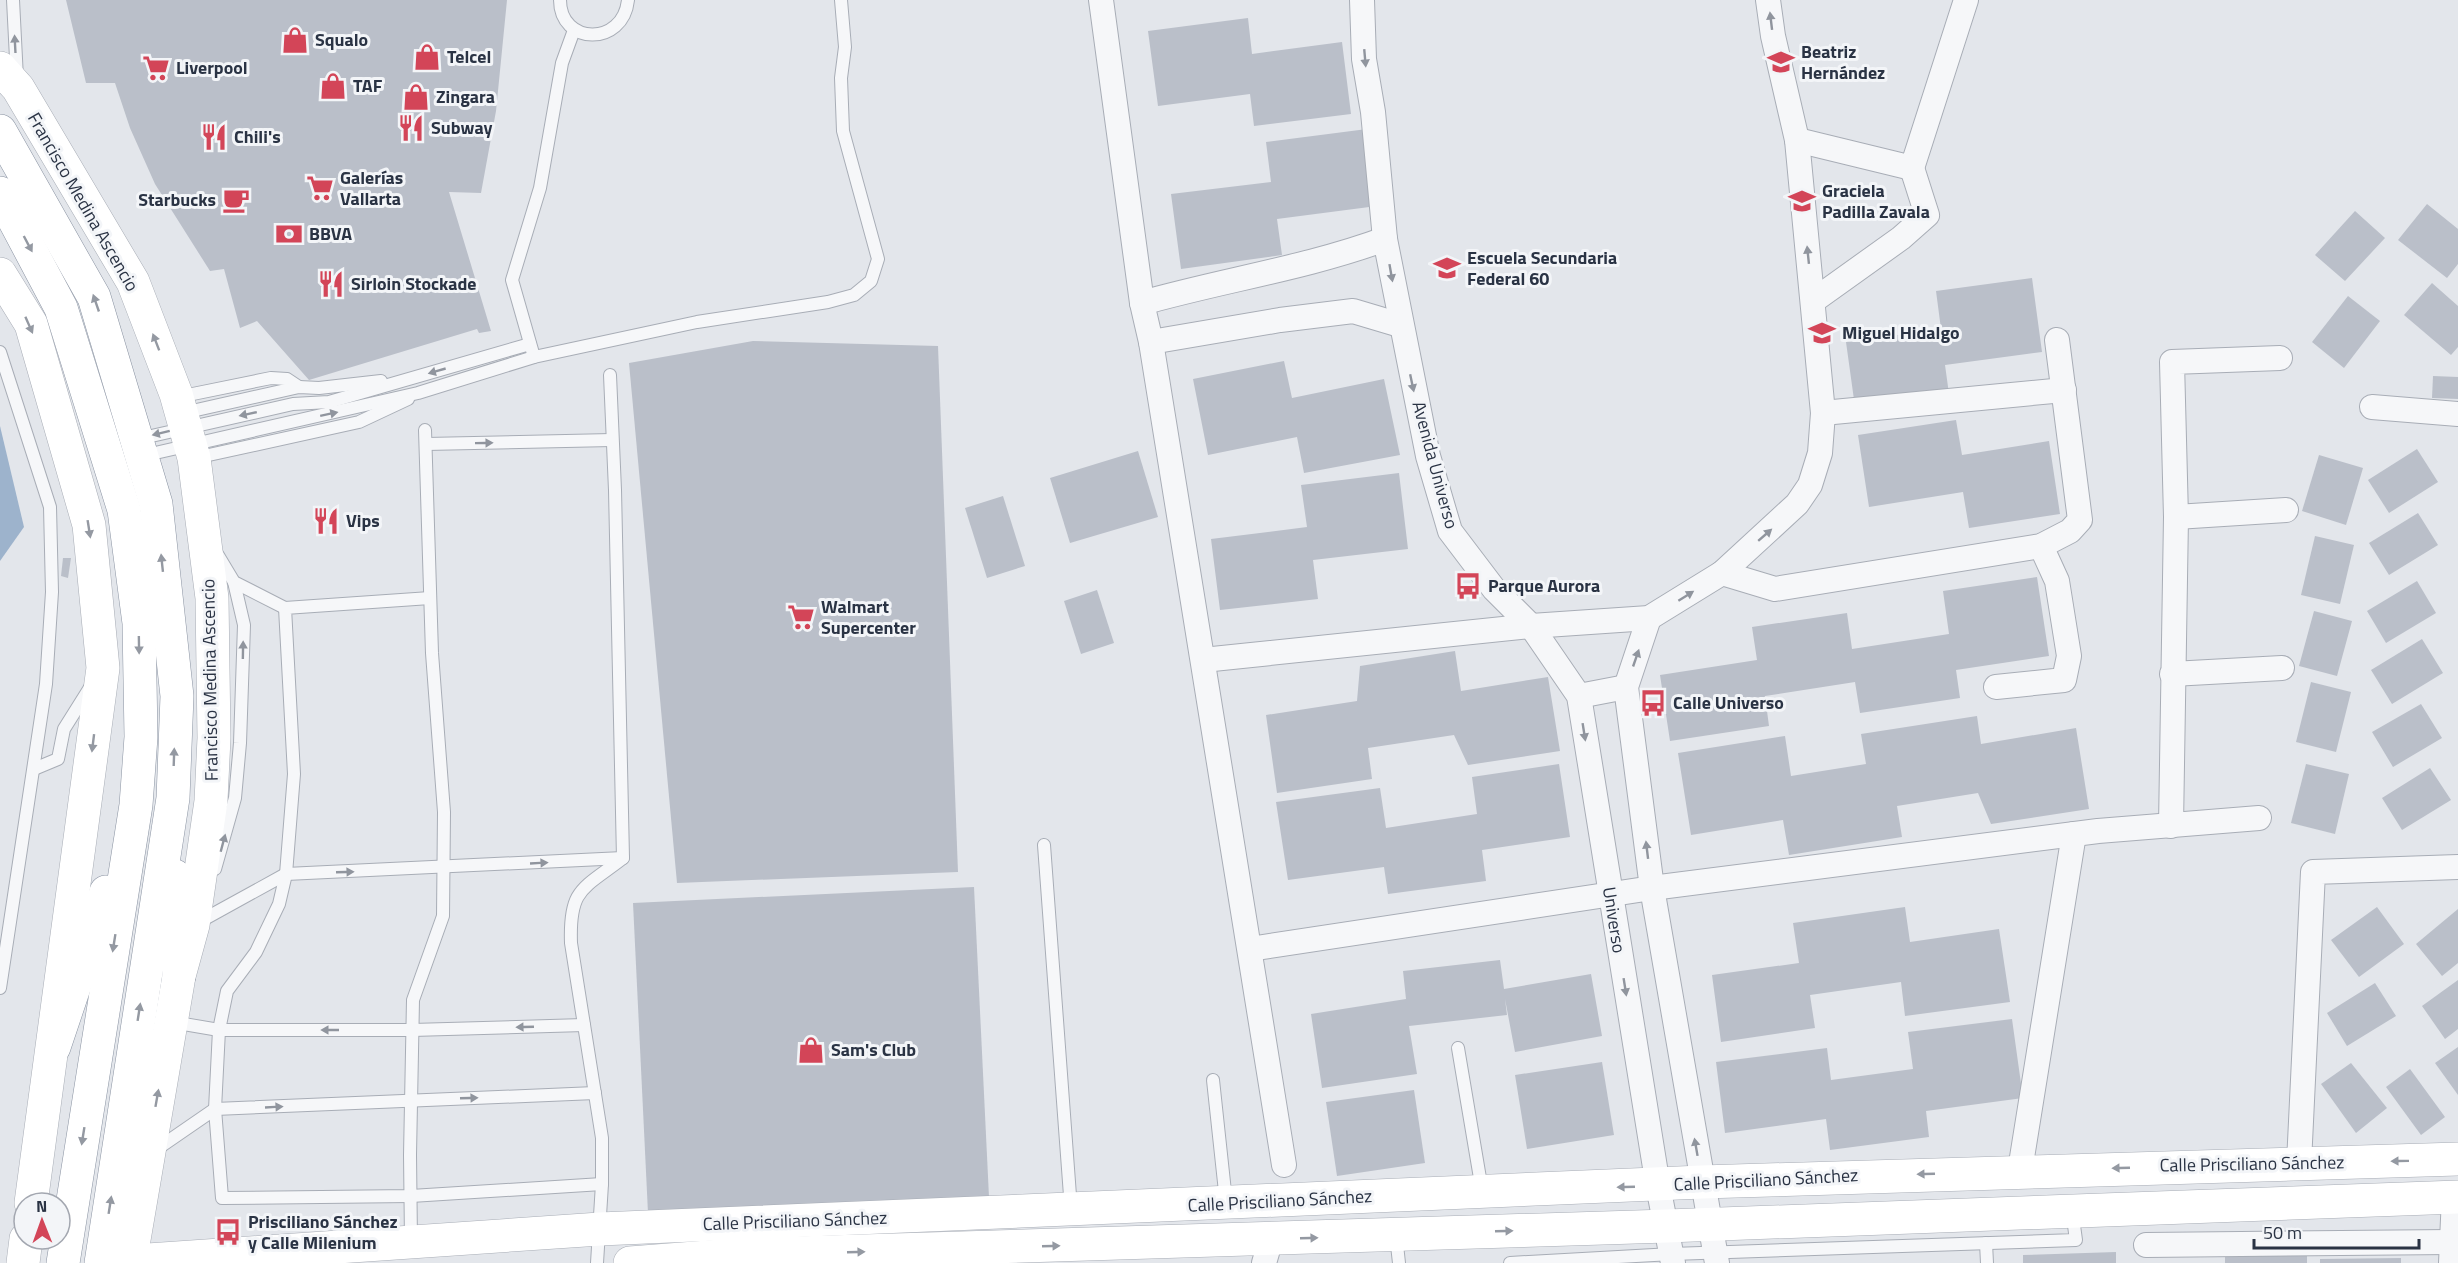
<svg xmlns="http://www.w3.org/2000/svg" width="2458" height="1263" font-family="'Titillium Web',sans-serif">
<rect width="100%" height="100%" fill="#e3e6eb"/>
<path fill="#9db3cc" d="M0,426L24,527L0,561Z"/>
<g fill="#babfc9">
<path d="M66,0H507L496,111L481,193L449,192L491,331L479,333L477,329L309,380L257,321L240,328L224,269L210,271L155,184L130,128L115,83H86Z"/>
<path d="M1248,18L1252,54L1342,42L1351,114L1254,126L1250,94L1158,106L1148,31Z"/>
<path d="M1367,129L1377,206L1277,219L1282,255L1181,269L1171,194L1271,182L1266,142Z"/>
<path d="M2427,204L2458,229V264L2447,278L2398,240Z"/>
<path d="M2355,211L2385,238L2345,281L2315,255Z"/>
<path d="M2032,278L2042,352L1945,365L1949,394L1855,407L1846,342L1941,329L1936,291Z"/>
<path d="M2432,283L2458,306V347L2451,355L2404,315Z"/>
<path d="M2348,296L2380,321L2344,368L2312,342Z"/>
<path d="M753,341L938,346L958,872L677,883L629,363Z"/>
<path d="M1284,361L1292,398L1384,379L1400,455L1304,473L1297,437L1208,455L1193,379Z"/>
<path d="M2433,376L2458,377V399L2432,398Z"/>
<path d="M1956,420L1962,455L2049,441L2060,514L1969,528L1963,492L1869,507L1858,435Z"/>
<path d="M2417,449L2438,482L2389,513L2368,480Z"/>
<path d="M1138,451L1158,517L1070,543L1050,478Z"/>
<path d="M2319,455L2363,468L2346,525L2302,511Z"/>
<path d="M1399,473L1408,549L1313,560L1318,599L1220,610L1211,539L1307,527L1301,485Z"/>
<path d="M1003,496L1025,566L987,578L965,508Z"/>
<path d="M2418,513L2438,545L2389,575L2369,543Z"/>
<path d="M2315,536L2354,545L2340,604L2301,595Z"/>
<path d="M63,558H71L68,578L61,576Z"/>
<path d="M2037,577L2049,656L1956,670L1960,698L1860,713L1855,682L1765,696L1769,726L1670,741L1660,675L1757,660L1752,627L1847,613L1852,649L1949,634L1943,591Z"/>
<path d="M2417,581L2436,613L2386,643L2367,611Z"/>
<path d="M1097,590L1114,643L1081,654L1064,601Z"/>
<path d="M2314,611L2352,621L2337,676L2299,666Z"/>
<path d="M2422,639L2443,673L2392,704L2371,670Z"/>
<path d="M1455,651L1461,691L1548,677L1560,751L1468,765L1454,735L1368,748L1372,779L1277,793L1266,715L1357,701L1360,666Z"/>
<path d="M2311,682L2351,692L2336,752L2296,742Z"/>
<path d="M2421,704L2442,738L2393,767L2372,732Z"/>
<path d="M1977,716L1981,744L2076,728L2089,809L1991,824L1978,793L1897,806L1902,837L1789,855L1783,820L1691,835L1678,753L1785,736L1791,776L1866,764L1861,734Z"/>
<path d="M1559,764L1570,837L1482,850L1486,881L1388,894L1384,867L1288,880L1276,802L1380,788L1386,828L1477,814L1472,777Z"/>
<path d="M2306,764L2349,774L2335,834L2291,823Z"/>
<path d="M2430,768L2451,800L2402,830L2382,798Z"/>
<path d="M974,887L989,1197L648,1213L633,903Z"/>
<path d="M1905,907L1910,942L1999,929L2010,1002L1905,1016L1901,982L1810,995L1815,1028L1721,1042L1712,975L1799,963L1793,923Z"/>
<path d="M2377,907L2404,944L2359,977L2331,940Z"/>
<path d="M2458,909V963L2442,976L2416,944Z"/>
<path d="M1500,960L1504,989L1591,974L1602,1036L1515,1052L1505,999L1507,1015L1409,1026L1417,1074L1322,1088L1311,1014L1406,999L1403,971Z"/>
<path d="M2458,980V1029L2445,1039L2422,1006Z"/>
<path d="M2375,983L2396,1016L2347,1046L2327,1013Z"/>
<path d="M2012,1019L2023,1098L1926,1111L1929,1137L1830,1150L1826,1119L1725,1133L1716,1062L1827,1048L1831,1080L1913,1069L1908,1032Z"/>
<path d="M2458,1047V1095L2435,1063Z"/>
<path d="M1602,1062L1614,1135L1527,1149L1515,1075Z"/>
<path d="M2351,1063L2387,1108L2356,1133L2321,1084Z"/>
<path d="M2410,1069L2445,1117L2421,1135L2386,1087Z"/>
<path d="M1414,1090L1425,1163L1337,1176L1326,1102Z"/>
<path d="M2307,1250V1263H2225V1252Z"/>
<path d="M2116,1252V1263H2023V1255Z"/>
<path d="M2401,1258V1263H2320V1259Z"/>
</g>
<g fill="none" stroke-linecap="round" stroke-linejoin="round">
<defs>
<g id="lane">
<path d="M13,0L17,78"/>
<path d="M560,0C560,45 623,47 628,0"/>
<path d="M574,30L562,63L540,188L512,280L534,357L697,322L828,302L854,295L871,281L878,259L843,131L841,78L845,47L841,0"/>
<path d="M0,352L50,507L52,592L46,684L0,988"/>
<path d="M178,397L271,378L287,379L299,387"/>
<path d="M183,413L299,387L319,388L381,381"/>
<path d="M138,439L293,404L329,402L530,344"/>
<path d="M426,444L612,440"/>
<path d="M142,456L418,393L534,357"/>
<path d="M195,458L359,422L408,399"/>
<path d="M216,552L234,582L285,608"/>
<path d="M430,598L285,608L294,774L286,874L279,904L256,952L227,991L219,1030L215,1109L222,1198L411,1196L602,1184"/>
<path d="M34,769L58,759L64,729L91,686"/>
<path d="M1044,845L1071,1209"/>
<path d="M215,869L235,798L240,743L244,625L234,582"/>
<path d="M197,923L286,874L623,858"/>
<path d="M172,1022L219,1030H412L584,1025"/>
<path d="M1458,1048L1482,1190"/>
<path d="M1213,1080L1226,1201"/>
<path d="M154,1151L215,1109L595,1093"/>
<path d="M1396,1236L1399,1263"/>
<path d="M411,1241L410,1155L413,1000L443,916L444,812L432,653L425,430"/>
<path d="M1986,1243L1987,1263"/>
<path d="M597,1263L602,1184V1138L571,943C569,888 583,889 623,858L615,490L610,375"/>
<path d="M1510,1263L1672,1254L2076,1240L2072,1211"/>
</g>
<g id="street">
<path d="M1101,0L1142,303L1151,342L1284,1165"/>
<path d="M1362,0L1364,59L1373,112L1385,239L1428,456L1450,531L1494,589L1531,626L1579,696L1658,1186L1673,1263"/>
<path d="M1797,140L1912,168L1966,0"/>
<path d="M1813,301L1901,238L1927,215L1912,168"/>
<path d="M1142,303C1223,280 1306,268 1385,239"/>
<path d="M1151,342L1280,320L1353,311L1400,325"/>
<path d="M2372,407L2458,414"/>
<path d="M1823,413L2064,390"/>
<path d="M2176,517L2286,510"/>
<path d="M1722,573L1775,589L2041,546L2070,531L2080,520L2057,340"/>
<path d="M1649,618L1626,687L1652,888L1717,1263"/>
<path d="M1203,660L1531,626L1649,618L1722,573L1797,504L1810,485L1820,453L1823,413L1797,140L1773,36L1768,0"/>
<path d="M2172,674L2282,668"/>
<path d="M1996,687L2064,680L2069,656L2057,581L2041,546"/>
<path d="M1579,696L1626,687"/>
<path d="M2171,826L2176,517L2172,362L2280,358"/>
<path d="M1250,949L1652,888L2098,831L2259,818"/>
<path d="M2299,1163L2313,872L2458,867"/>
<path d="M2020,1170L2074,834"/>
<path d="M2146,1245L2451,1242"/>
<path d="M1264,1263L1271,1239"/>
<path d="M2451,1263L2454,1197"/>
</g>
<g id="secondary">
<path d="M0,68L18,88L133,282L176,394L194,458L212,598L214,738L211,801L193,925L179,976L130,1263"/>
<path d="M0,274L31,324L89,525L103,668L31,1203"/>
<path d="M23,1263L26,1239"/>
<path d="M104,1263L600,1229L1702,1182L2458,1159"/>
<path d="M630,1263L734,1255L1667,1226L2458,1197"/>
</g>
<g id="highway">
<path d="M0,131L94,297L156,504L177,696L173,798L101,1263"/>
<path d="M0,193L61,308L124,510L139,623L141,737L136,805L63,1263"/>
<path d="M175,876L179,976"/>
<path d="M54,1047L106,892"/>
</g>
</defs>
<use href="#lane" stroke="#a8adb6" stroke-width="14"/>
<use href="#street" stroke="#a8adb6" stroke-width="26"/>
<use href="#secondary" stroke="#a8adb6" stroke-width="34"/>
<use href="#highway" stroke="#8a93a2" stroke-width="34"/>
<use href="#lane" stroke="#f6f7f9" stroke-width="12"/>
<use href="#street" stroke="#f6f7f9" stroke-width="24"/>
<use href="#secondary" stroke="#fff" stroke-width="33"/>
<use href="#highway" stroke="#fff" stroke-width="33"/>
</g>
<defs><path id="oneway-solid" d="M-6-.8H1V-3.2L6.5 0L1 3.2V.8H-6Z" transform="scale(1.5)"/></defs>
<g fill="#90959e">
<use href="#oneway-solid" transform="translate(1771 21) rotate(-97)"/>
<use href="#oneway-solid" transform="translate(15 44) rotate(-93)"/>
<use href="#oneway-solid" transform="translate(1365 58) rotate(85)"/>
<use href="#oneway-solid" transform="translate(1808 255) rotate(-96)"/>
<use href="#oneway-solid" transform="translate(1391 273) rotate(80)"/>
<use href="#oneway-solid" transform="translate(437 371) rotate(164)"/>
<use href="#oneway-solid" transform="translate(1412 383) rotate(78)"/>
<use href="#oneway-solid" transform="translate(248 414) rotate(168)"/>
<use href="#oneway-solid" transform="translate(329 414) rotate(-12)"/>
<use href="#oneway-solid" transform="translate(161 433) rotate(166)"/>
<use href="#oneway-solid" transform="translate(484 443) rotate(-1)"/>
<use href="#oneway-solid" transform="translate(1765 535) rotate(-41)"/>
<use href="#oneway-solid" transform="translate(1686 596) rotate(-32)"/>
<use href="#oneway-solid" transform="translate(243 650) rotate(-89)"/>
<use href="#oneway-solid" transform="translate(1636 658) rotate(-71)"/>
<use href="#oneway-solid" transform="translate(1584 732) rotate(81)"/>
<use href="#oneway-solid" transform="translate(223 843) rotate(-75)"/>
<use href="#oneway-solid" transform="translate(1647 850) rotate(-97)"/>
<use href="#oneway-solid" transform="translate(539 863) rotate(-3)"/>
<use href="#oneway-solid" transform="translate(345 872) rotate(-2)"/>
<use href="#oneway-solid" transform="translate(1625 987) rotate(81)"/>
<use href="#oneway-solid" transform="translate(525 1027) rotate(178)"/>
<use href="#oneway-solid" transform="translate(330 1030) rotate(180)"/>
<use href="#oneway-solid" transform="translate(469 1098) rotate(-2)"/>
<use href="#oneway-solid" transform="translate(274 1107) rotate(-3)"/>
<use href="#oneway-solid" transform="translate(1696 1147) rotate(-100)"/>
</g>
<g fill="#9499a2">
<use href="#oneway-solid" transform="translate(28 244) rotate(62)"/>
<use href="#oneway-solid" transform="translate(96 303) rotate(-109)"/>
<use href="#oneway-solid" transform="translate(29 325) rotate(66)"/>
<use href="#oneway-solid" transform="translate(156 342) rotate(-111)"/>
<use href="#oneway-solid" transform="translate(89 529) rotate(81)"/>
<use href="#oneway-solid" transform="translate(162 563) rotate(-96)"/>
<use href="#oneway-solid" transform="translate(139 645) rotate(89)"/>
<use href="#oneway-solid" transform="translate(93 743) rotate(97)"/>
<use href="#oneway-solid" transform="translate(174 757) rotate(-88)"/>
<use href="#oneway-solid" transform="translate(114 943) rotate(99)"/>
<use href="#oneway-solid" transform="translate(139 1012) rotate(-81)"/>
<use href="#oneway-solid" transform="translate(157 1098) rotate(-80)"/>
<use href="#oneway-solid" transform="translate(83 1136) rotate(99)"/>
<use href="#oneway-solid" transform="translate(2400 1161) rotate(179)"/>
<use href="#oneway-solid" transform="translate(2121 1168) rotate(178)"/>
<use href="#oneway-solid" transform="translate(1926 1174) rotate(178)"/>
<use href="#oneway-solid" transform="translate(1626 1187) rotate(178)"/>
<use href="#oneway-solid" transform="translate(110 1205) rotate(-81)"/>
<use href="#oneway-solid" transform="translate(1504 1231) rotate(-2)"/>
<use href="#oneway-solid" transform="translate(1309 1238) rotate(-2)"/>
<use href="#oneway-solid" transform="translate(1051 1246) rotate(-2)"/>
<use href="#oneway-solid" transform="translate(856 1252) rotate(-2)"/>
</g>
<defs>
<symbol id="shop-bare" viewBox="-9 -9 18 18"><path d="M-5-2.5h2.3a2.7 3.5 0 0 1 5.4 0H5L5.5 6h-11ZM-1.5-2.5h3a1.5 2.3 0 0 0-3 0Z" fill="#d34558" stroke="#f3f5f8" stroke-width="2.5" paint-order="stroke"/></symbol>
<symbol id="school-bare" viewBox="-9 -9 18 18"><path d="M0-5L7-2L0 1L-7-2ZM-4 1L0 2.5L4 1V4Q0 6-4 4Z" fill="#d34558" stroke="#f3f5f8" stroke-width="2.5" paint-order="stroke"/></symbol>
<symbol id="supermarket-bare" viewBox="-9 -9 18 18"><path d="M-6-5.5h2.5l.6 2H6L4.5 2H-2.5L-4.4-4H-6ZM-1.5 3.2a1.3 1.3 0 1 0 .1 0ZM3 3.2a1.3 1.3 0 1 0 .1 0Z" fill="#d34558" stroke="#f3f5f8" stroke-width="2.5" paint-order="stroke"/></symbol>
<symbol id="restaurant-bare" viewBox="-9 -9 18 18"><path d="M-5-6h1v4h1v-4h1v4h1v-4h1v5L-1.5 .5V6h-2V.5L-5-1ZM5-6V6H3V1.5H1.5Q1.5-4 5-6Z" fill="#d34558" stroke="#f3f5f8" stroke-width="2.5" paint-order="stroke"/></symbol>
<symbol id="cafe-bare" viewBox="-9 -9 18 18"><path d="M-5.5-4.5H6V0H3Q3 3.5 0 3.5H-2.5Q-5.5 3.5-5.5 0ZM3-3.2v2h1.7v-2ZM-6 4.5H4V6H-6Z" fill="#d34558" stroke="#f3f5f8" stroke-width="2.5" paint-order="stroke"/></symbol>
<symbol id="bank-bare" viewBox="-9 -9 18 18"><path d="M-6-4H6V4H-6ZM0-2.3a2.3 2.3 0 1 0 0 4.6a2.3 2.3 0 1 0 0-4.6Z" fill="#d34558" stroke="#f3f5f8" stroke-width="2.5" paint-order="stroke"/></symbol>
<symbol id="bus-bare" viewBox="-9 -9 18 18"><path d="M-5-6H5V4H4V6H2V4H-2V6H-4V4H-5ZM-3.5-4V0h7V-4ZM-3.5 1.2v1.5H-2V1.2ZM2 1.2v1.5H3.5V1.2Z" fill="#d34558" stroke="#f3f5f8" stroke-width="2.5" paint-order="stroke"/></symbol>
</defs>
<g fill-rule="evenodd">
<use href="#shop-bare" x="276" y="21" width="38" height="38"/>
<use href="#shop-bare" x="408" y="38" width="38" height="38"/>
<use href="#school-bare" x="1762" y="43" width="38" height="38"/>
<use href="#supermarket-bare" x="137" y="49" width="38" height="38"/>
<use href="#shop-bare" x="314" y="67" width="38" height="38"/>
<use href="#shop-bare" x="397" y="78" width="38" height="38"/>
<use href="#restaurant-bare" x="392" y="109" width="38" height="38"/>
<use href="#restaurant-bare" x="195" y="118" width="38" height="38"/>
<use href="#supermarket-bare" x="301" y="169" width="38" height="38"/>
<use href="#cafe-bare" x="217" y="181" width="38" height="38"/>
<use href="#school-bare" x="1783" y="182" width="38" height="38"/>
<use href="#bank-bare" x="270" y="215" width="38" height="38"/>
<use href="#school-bare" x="1428" y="249" width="38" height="38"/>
<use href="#restaurant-bare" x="312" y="265" width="38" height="38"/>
<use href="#school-bare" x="1803" y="314" width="38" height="38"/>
<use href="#restaurant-bare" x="307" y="502" width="38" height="38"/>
<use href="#bus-bare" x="1449" y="567" width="38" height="38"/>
<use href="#supermarket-bare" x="782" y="598" width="38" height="38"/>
<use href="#bus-bare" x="1634" y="684" width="38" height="38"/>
<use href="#shop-bare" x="792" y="1031" width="38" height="38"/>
<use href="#bus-bare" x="209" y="1213" width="38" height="38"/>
</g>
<g text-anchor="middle" stroke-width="6" stroke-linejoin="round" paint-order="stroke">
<g font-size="18" font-weight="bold" fill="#2a3344" stroke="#f3f5f8" text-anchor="start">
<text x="315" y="46">Squalo</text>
<text x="1801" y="58">Beatriz<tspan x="1801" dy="21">Hernández</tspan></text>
<text x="447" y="63">Telcel</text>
<text x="176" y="74">Liverpool</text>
<text x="353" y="92">TAF</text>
<text x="436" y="103">Zingara</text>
<text x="431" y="134">Subway</text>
<text x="234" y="143">Chili's</text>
<text x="340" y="184">Galerías<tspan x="340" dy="21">Vallarta</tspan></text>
<text x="1822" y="197">Graciela<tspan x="1822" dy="21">Padilla Zavala</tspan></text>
<text x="216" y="206" text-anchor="end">Starbucks</text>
<text x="309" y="240">BBVA</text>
<text x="1467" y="264">Escuela Secundaria<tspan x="1467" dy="21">Federal 60</tspan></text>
<text x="351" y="290">Sirloin Stockade</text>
<text x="1842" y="339">Miguel Hidalgo</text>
<text x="346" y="527">Vips</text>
<text x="1488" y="592">Parque Aurora</text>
<text x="821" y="613">Walmart<tspan x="821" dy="21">Supercenter</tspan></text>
<text x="1673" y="709">Calle Universo</text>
<text x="831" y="1056">Sam's Club</text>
<text x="248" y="1228">Prisciliano Sánchez<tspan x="248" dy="21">y Calle Milenium</tspan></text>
</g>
<g font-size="18" fill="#2a3344" stroke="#f3f5f8">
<text transform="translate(83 202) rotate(60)" y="6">Francisco Medina Ascencio</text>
<text transform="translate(1435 465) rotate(75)" y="6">Avenida Universo</text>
<text transform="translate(210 680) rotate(-91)" y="6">Francisco Medina Ascencio</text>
<text transform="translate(1614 920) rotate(81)" y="6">Universo</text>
<text transform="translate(2252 1164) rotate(-1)" y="6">Calle Prisciliano Sánchez</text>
<text transform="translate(1766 1180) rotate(-3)" y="6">Calle Prisciliano Sánchez</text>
<text transform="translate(1280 1201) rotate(-3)" y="6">Calle Prisciliano Sánchez</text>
<text transform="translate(795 1221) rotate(-2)" y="6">Calle Prisciliano Sánchez</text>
</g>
</g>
<g transform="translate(42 1221) rotate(359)"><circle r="28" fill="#f3f5f8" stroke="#a3a7b0" stroke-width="1.5"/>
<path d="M0-4.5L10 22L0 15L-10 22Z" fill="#d34558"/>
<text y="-9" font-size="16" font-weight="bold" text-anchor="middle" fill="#2a3344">N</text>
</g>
<path d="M2254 1239v9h165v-9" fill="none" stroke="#2a3344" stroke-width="3"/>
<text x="2263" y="1239" font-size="18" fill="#2a3344" stroke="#f3f5f8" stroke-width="4.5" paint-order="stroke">50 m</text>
</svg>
